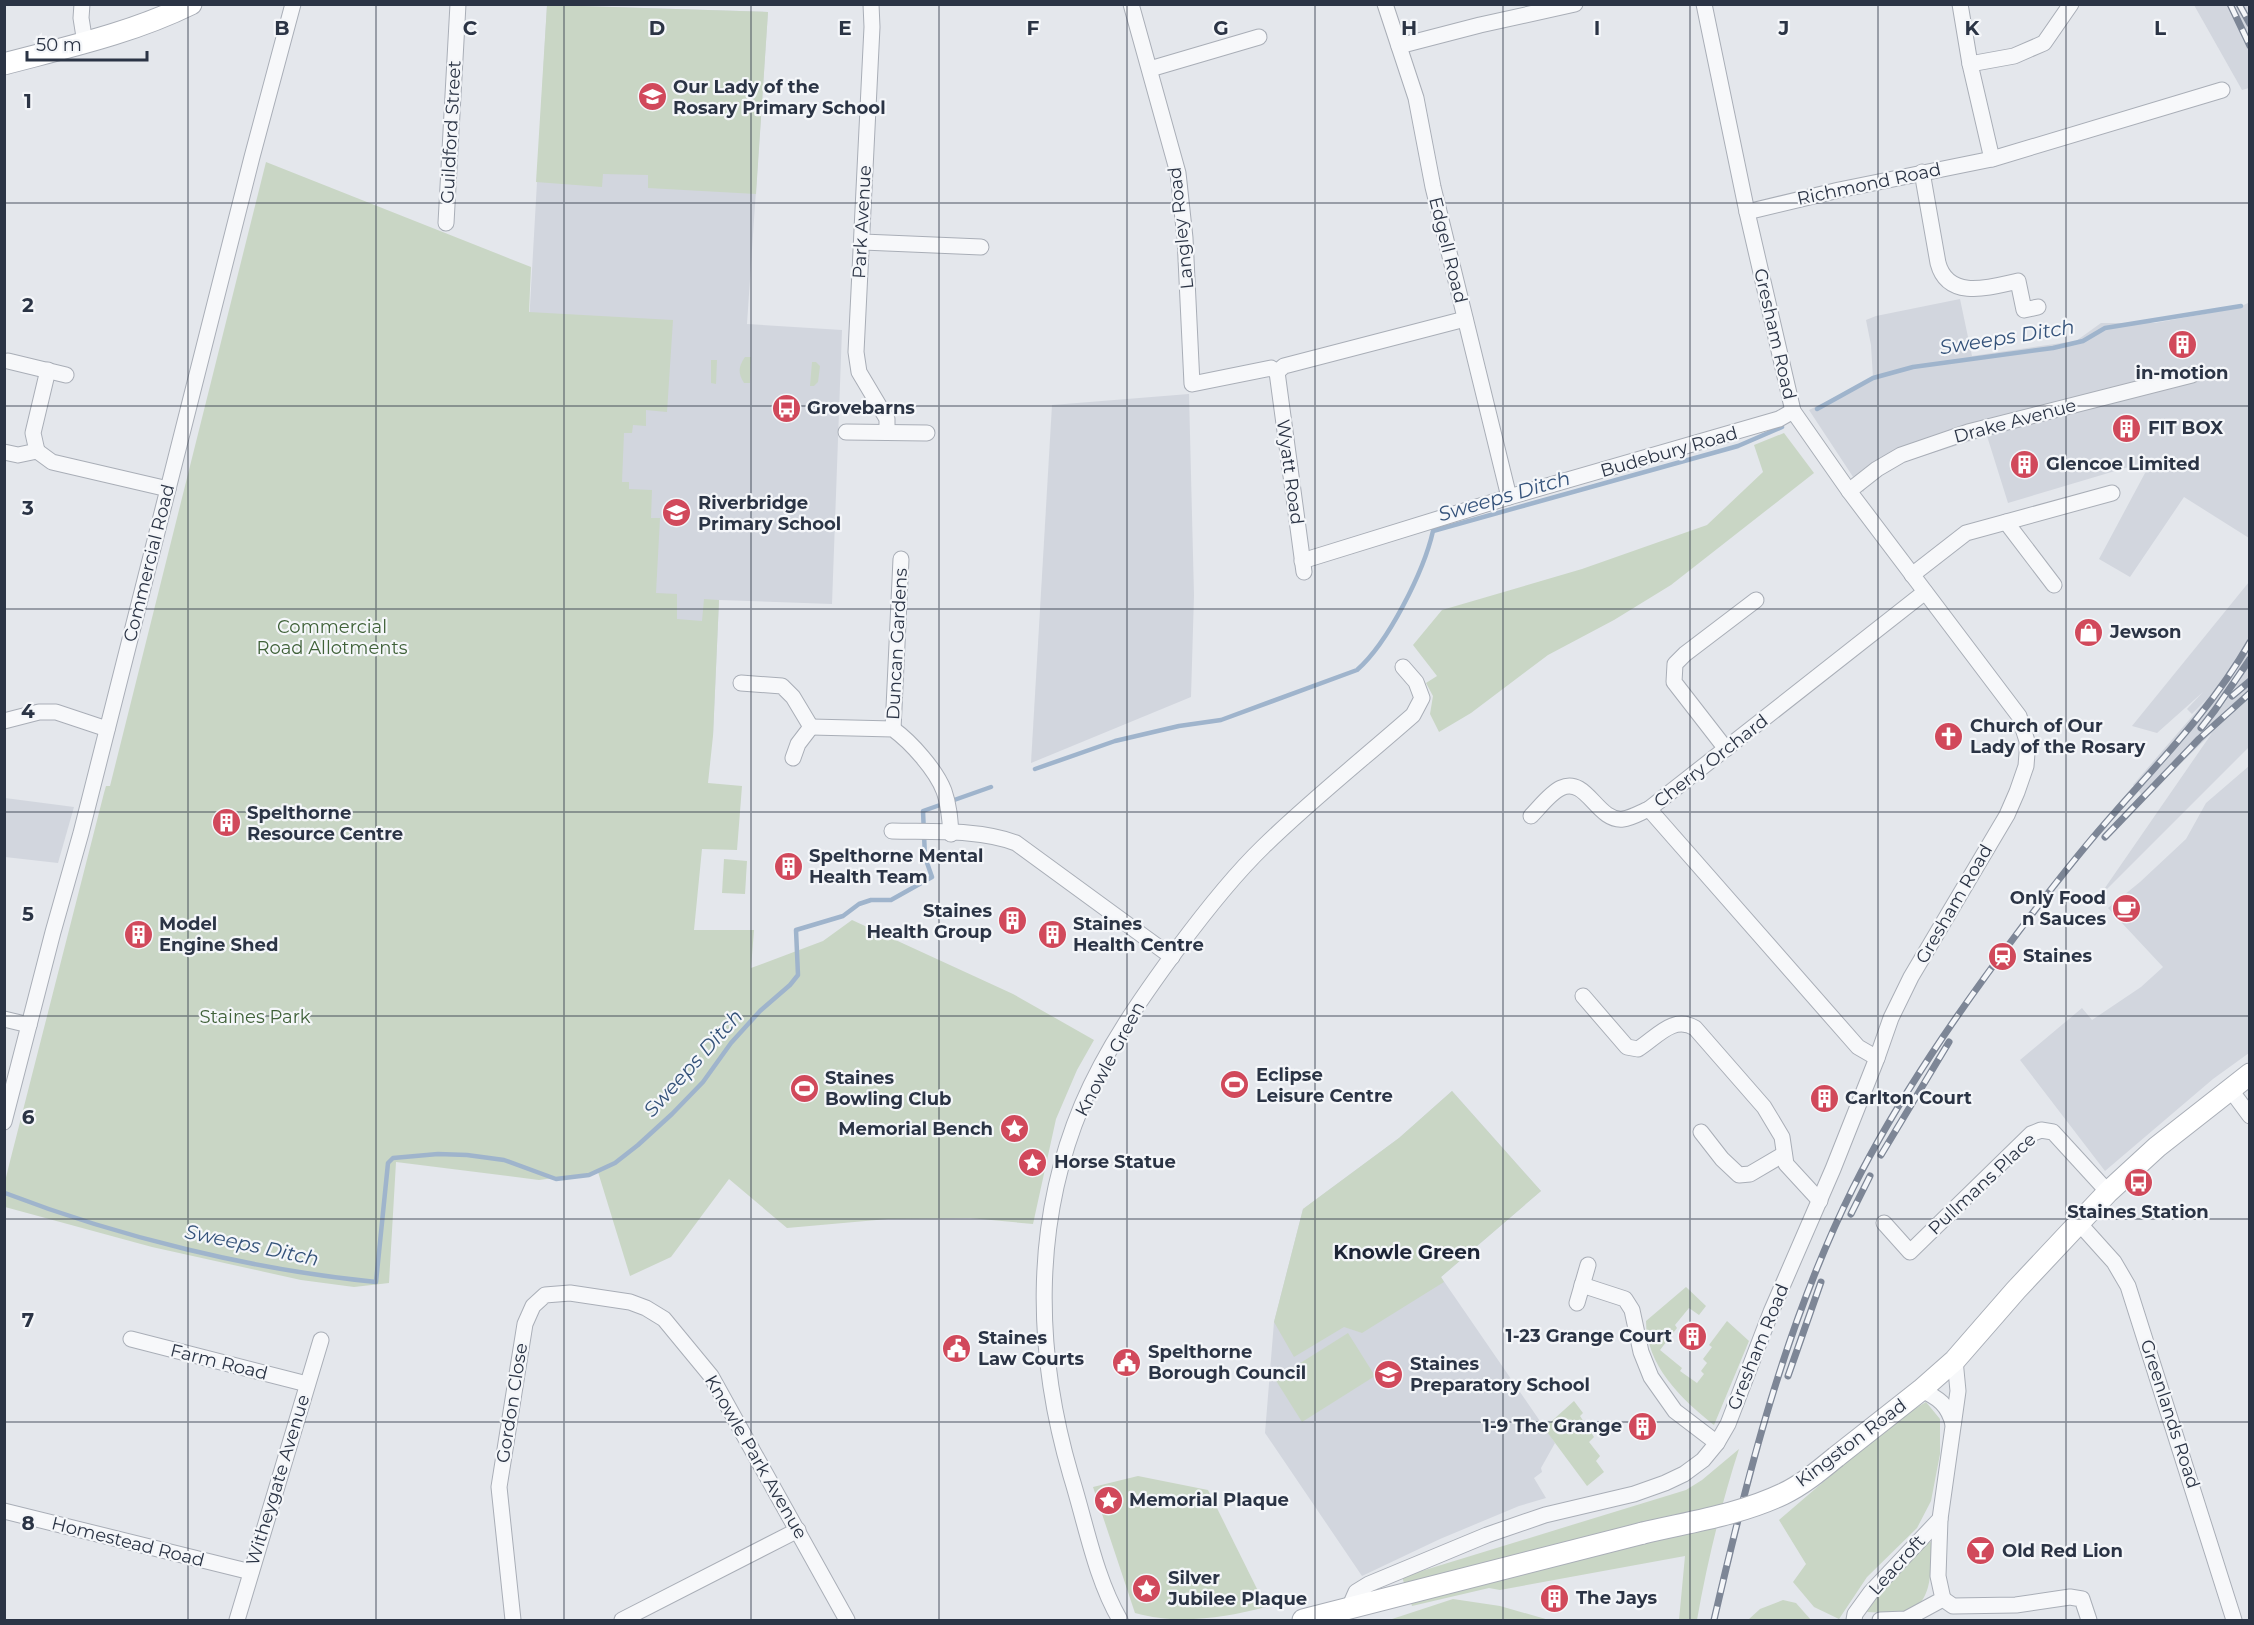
<svg xmlns="http://www.w3.org/2000/svg" width="2254" height="1625" font-family="Montserrat,sans-serif">
<rect width="100%" height="100%" fill="#e4e7ec"/>
<g fill="#d2d6de">
<path d="M547,5L768,12L747,324L842,330L832,604L719,600L713,736L506,731Z"/>
<path d="M2194,5H2249V88L2242,90Z"/>
<path d="M2249,291V538L2184,497L2130,577L2099,559L2152,460L2008,503L1987,436L1898,464L1868,485L1863,492L1809,410L1873,378L1871,345L1866,320L1876,316L1960,299L1972,356L2076,341L2101,323H2155L2237,308L2248,303Z"/>
<path d="M1189,394L1194,595L1191,697L1031,763L1052,405Z"/>
<path d="M2249,582V747L2098,898L2212,733L2145,798L2133,785L2208,698L2192,714L2187,709L2203,692L2157,733L2132,726Z"/>
<path d="M2249,766V1053L2213,1079L2105,1171L2020,1060L2082,1008L2092,1020L2141,987L2163,967L2108,908L2140,882L2186,839L2206,803Z"/>
<path d="M5,798L74,807L58,863L5,857Z"/>
<path d="M1452,1091L1541,1191L1441,1277L1555,1443L1541,1468L1542,1472L1534,1478L1546,1498L1519,1506L1440,1539L1362,1576L1265,1433L1274,1322L1303,1209L1399,1138Z"/>
</g>
<g fill="#c9d6c5">
<path d="M547,5L768,12L756,194L648,188V175L603,174L602,187L536,182Z"/>
<path d="M266,162L531,267L529,312L673,320L667,412L646,410V426L633,425L632,433H624L622,482H629V489L652,490L651,518H660L656,593L677,594V619L702,621L704,599L719,600L713,736L708,783L742,786L737,850L702,849L694,930H754L751,968L823,941L852,920L1013,994L1094,1040L1077,1070L1056,1119L1033,1224L970,1218L888,1219L787,1228L729,1179L671,1257L630,1276L598,1172L539,1180L396,1162L389,1283L354,1287L301,1280L152,1247L5,1207V1182L8,1169L104,793L106,786H110Z"/>
<path d="M745,357H751L750,383H744C738,373 738,367 745,357Z"/>
<path d="M711,360H717L716,384L711,383Z"/>
<path d="M812,362H816L820,366L818,382L814,386H810Z"/>
<path d="M1784,433L1814,473L1671,585L1614,620L1548,655L1471,713L1439,732L1430,714L1433,696L1426,683L1437,676L1413,645L1442,610L1582,569L1707,525L1763,472L1754,445Z"/>
<path d="M724,859L747,861L745,894L722,893Z"/>
<path d="M1452,1091L1541,1191L1441,1277L1444,1282L1362,1333L1344,1327L1294,1357L1274,1322L1303,1209L1399,1138Z"/>
<path d="M1686,1287L1706,1306L1699,1315L1689,1308L1675,1325L1677,1328L1660,1350L1682,1368L1680,1371L1697,1383L1704,1374L1701,1371L1707,1363L1703,1359L1712,1347L1709,1345L1727,1321L1749,1341L1714,1425C1681,1399 1646,1365 1646,1321Z"/>
<path d="M1348,1333L1375,1376L1302,1422L1275,1379Z"/>
<path d="M1574,1401L1583,1413L1580,1416L1594,1437L1589,1442L1600,1456L1596,1461L1604,1472L1587,1486L1544,1428Z"/>
<path d="M1926,1402L1940,1419V1454L1931,1501L1917,1528L1867,1577L1839,1619L1814,1607L1793,1582L1806,1564L1779,1520L1893,1422Z"/>
<path d="M1739,1449C1721,1505 1707,1563 1697,1620H1679L1685,1556L1500,1590L1489,1588L1412,1606L1402,1577L1686,1490L1702,1480Z"/>
<path d="M1138,1476L1208,1490L1266,1607C1224,1618 1177,1625 1135,1613L1093,1487Z"/>
<path d="M1932,1542C1930,1563 1934,1596 1914,1608C1902,1616 1880,1612 1867,1612L1881,1588L1923,1543Z"/>
<path d="M1453,1599L1500,1606L1549,1620H1389Z"/>
<path d="M1783,1600L1796,1603L1811,1620H1748L1760,1609Z"/>
</g>
<g fill="none" stroke-linecap="round" stroke-linejoin="round">
<g stroke="#9fb4cc" stroke-width="4.5">
<path d="M1817,409L1873,378L1913,367L2053,348L2083,341L2105,328L2241,306"/>
<path d="M1035,769L1115,741L1179,726L1221,720L1357,670C1388,643 1424,571 1433,531L1738,446L1782,427"/>
<path d="M5,1193C119,1237 254,1270 376,1282L388,1163L393,1158L438,1154L467,1155L504,1160L556,1179L589,1175L615,1163L638,1145L672,1114L703,1082L731,1043L760,1011L790,985L798,975L796,930L843,916L859,904L871,900H891L932,877L925,857L923,811L991,787"/>
</g>
<defs>
<g id="street">
<path d="M82,4L81,18L85,43"/>
<path d="M871,4L872,27L856,352L859,372L887,419V432"/>
<path d="M1131,4L1178,173L1185,238L1192,384L1271,368L1277,372L1284,366L1465,319"/>
<path d="M1385,4L1416,98L1433,187L1509,497"/>
<path d="M1960,4L1970,64L1992,159"/>
<path d="M1399,46L1480,25L1575,4"/>
<path d="M1970,64L2014,56L2044,43L2071,4"/>
<path d="M1150,69L1259,37"/>
<path d="M1922,172L1938,263C1948,301 1991,287 2018,281L2024,310L2038,307"/>
<path d="M1747,212L1839,190L1992,159L2222,90"/>
<path d="M446,223L458,4"/>
<path d="M863,242L981,247"/>
<path d="M8,361L66,375"/>
<path d="M1277,372L1304,572"/>
<path d="M846,432L927,433"/>
<path d="M37,451L33,433L48,370"/>
<path d="M4,452L18,455L37,451L52,462L168,489"/>
<path d="M1849,491L1877,469L1901,455L1968,432L2192,375"/>
<path d="M2006,522L2054,585"/>
<path d="M1302,561L1509,497L1779,419L1793,411"/>
<path d="M1912,575L1966,533L2112,493"/>
<path d="M741,683L782,686L793,697L811,727L798,744L793,758"/>
<path d="M4,721L39,712H56L107,729"/>
<path d="M811,727L893,729C911,742 936,770 944,791C949,805 950,819 951,834"/>
<path d="M893,729L901,559"/>
<path d="M1726,749L1674,682L1675,664L1685,654L1756,600"/>
<path d="M1531,816C1539,808 1550,793 1561,788C1587,776 1597,822 1623,819C1632,818 1641,812 1649,809"/>
<path d="M892,831C931,832 980,829 1016,843L1172,957"/>
<path d="M1583,996L1627,1047L1638,1049C1657,1037 1673,1015 1695,1028L1764,1107L1782,1137L1786,1164L1820,1201"/>
<path d="M4,1019L29,1025"/>
<path d="M1877,1058L1858,1047L1649,809L1925,592"/>
<path d="M2230,1089L2250,1116"/>
<path d="M4,1122L53,932L81,833L252,157L293,4"/>
<path d="M1701,1132L1722,1159L1739,1175L1750,1174L1784,1154"/>
<path d="M2078,1222L2114,1262L2128,1286L2234,1620"/>
<path d="M1884,1223L1910,1252L2031,1134L2041,1130L2053,1132L2108,1192"/>
<path d="M1582,1285L1625,1299L1632,1310L1641,1352L1651,1377L1675,1411L1717,1443"/>
<path d="M1577,1303L1588,1265"/>
<path d="M131,1339L307,1384"/>
<path d="M1921,1390C1939,1398 1948,1405 1953,1424"/>
<path d="M4,1511L251,1572"/>
<path d="M1943,1599L1953,1606L2016,1605L2070,1597L2082,1599L2089,1620"/>
<path d="M1349,1608L1356,1592L1369,1584L1487,1535L1545,1515L1634,1494L1665,1483L1684,1474L1703,1460L1717,1443L1728,1424L1771,1312L1833,1169L1877,1058L1891,1018L1911,977L2007,815L2017,792L2026,766L2027,753V741L2019,716L1849,491L1793,411L1747,212L1704,4"/>
<path d="M237,1620L321,1340"/>
<path d="M513,1620L499,1487L525,1324L533,1306L545,1295L570,1293L630,1302L646,1308L664,1319L711,1376L847,1620"/>
<path d="M622,1620L798,1530"/>
<path d="M1120,1620C1095,1577 1086,1524 1071,1476C1035,1354 1032,1224 1082,1105C1106,1048 1142,997 1178,948C1204,913 1232,877 1263,847C1310,801 1363,759 1413,715L1422,698L1416,682L1403,667"/>
<path d="M1854,1620L1855,1614L1871,1592L1940,1519L1958,1391L1955,1360"/>
<path d="M1880,1620L1906,1619L1943,1599L1938,1576L1940,1519"/>
</g>
<g id="secondary">
<path d="M4,64C68,47 132,33 191,4"/>
<path d="M1836,1457L1921,1390L1955,1360L2016,1290L2108,1192L2157,1147L2250,1074"/>
<path d="M1303,1620L1643,1533"/>
</g>
</defs>
<use href="#street" stroke="#a9aeb7" stroke-width="17"/>
<use href="#secondary" stroke="#a9aeb7" stroke-width="23"/>
<use href="#street" stroke="#f7f8fa" stroke-width="15"/>
<use href="#secondary" stroke="#fff" stroke-width="21"/>
<defs>
<g id="rail">
<path d="M2230,4L2250,46"/>
<path d="M2239,4L2250,24"/>
<path d="M2232,696L2250,681"/>
<path d="M2201,728L2215,710L2250,659"/>
<path d="M2105,837L2199,739L2250,693"/>
<path d="M1881,1155L1949,1042"/>
<path d="M1851,1214L1870,1176"/>
<path d="M1788,1376L1821,1282"/>
<path d="M1714,1620C1748,1473 1785,1325 1853,1188C1899,1097 1958,1012 2019,931C2050,890 2082,849 2116,811C2164,757 2214,705 2250,642"/>
</g>
</defs>
<use href="#rail" stroke="#7d8696" stroke-width="7"/>
<use href="#rail" stroke="#f4f6f9" stroke-width="4.5" stroke-dasharray="14" stroke-linecap="butt"/>
<defs>
<path id="secondary-bridge" d="M1643,1533C1689,1522 1739,1515 1783,1494C1802,1485 1819,1471 1836,1457"/>
</defs>
<use href="#secondary-bridge" stroke="#a9aeb7" stroke-width="23" stroke-linecap="butt"/>
<use href="#secondary-bridge" stroke="#fff" stroke-width="21"/>
</g>
<path fill="none" stroke="#2b3445" stroke-width="1.5" stroke-opacity="0.55" d="M188,4V1620M376,4V1620M564,4V1620M751,4V1620M939,4V1620M1127,4V1620M1315,4V1620M1503,4V1620M1690,4V1620M1878,4V1620M2066,4V1620M4,203H2250M4,406H2250M4,609H2250M4,812H2250M4,1016H2250M4,1219H2250M4,1422H2250"/>
<defs>
<symbol id="school-disc" viewBox="-11 -11 22 22"><circle r="9.5" fill="#d1495b" stroke="#f4f6f9"/><path d="M0-5L7-2L0 1L-7-2ZM-4 1L0 2.5L4 1V4Q0 6-4 4Z" fill="#fff"/></symbol>
<symbol id="building-disc" viewBox="-11 -11 22 22"><circle r="9.5" fill="#d1495b" stroke="#f4f6f9"/><path d="M-4-6H4V6H1V3H-1V6H-4ZM-2.5-4.3h1.7v1.8h-1.7ZM.8-4.3h1.7v1.8H.8ZM-2.5-1h1.7V.8h-1.7ZM.8-1h1.7V.8H.8Z" fill="#fff"/></symbol>
<symbol id="bus-disc" viewBox="-11 -11 22 22"><circle r="9.5" fill="#d1495b" stroke="#f4f6f9"/><path d="M-5-6H5V4H4V6H2V4H-2V6H-4V4H-5ZM-3.5-4V0h7V-4ZM-3.5 1.2v1.5H-2V1.2ZM2 1.2v1.5H3.5V1.2Z" fill="#fff"/></symbol>
<symbol id="shop-disc" viewBox="-11 -11 22 22"><circle r="9.5" fill="#d1495b" stroke="#f4f6f9"/><path d="M-5-2.5h2.3a2.7 3.5 0 0 1 5.4 0H5L5.5 6h-11ZM-1.5-2.5h3a1.5 2.3 0 0 0-3 0Z" fill="#fff"/></symbol>
<symbol id="church-disc" viewBox="-11 -11 22 22"><circle r="9.5" fill="#d1495b" stroke="#f4f6f9"/><path d="M-1.2-6h2.4v3.5h3.3v2.4h-3.3V6h-2.4V-.1h-3.3v-2.4h3.3Z" fill="#fff"/></symbol>
<symbol id="cafe-disc" viewBox="-11 -11 22 22"><circle r="9.5" fill="#d1495b" stroke="#f4f6f9"/><path d="M-5.5-4.5H6V0H3Q3 3.5 0 3.5H-2.5Q-5.5 3.5-5.5 0ZM3-3.2v2h1.7v-2ZM-6 4.5H4V6H-6Z" fill="#fff"/></symbol>
<symbol id="station-disc" viewBox="-11 -11 22 22"><circle r="9.5" fill="#d1495b" stroke="#f4f6f9"/><path d="M-3-6H3Q5-6 5-4V2Q5 4 3 4L4.5 6H3L1.5 4h-3L-3 6H-4.5L-3 4Q-5 4-5 2V-4Q-5-6-3-6ZM-3.5-4v3h7v-3ZM-3.5 1v1.5H-2V1ZM2 1v1.5H3.5V1Z" fill="#fff"/></symbol>
<symbol id="stadium-disc" viewBox="-11 -11 22 22"><circle r="9.5" fill="#d1495b" stroke="#f4f6f9"/><path d="M0-5a6.5 5 0 1 0 0 10a6.5 5 0 1 0 0-10ZM-3.5-1.8h7v3.6h-7Z" fill="#fff"/></symbol>
<symbol id="sight-disc" viewBox="-11 -11 22 22"><circle r="9.5" fill="#d1495b" stroke="#f4f6f9"/><path d="M0-6L1.8-2.2L6-1.7L2.9 1.2L3.7 5.4L0 3.3L-3.7 5.4L-2.9 1.2L-6-1.7L-1.8-2.2Z" fill="#fff"/></symbol>
<symbol id="civic-disc" viewBox="-11 -11 22 22"><circle r="9.5" fill="#d1495b" stroke="#f4f6f9"/><path d="M-.6-6.5H3V-4.5H.6V-3L4-1V1h2V6H-6V1h2V-1L-.6-3ZM-1.2 2.5V6h2.4V2.5Z" fill="#fff"/></symbol>
<symbol id="bar-disc" viewBox="-11 -11 22 22"><circle r="9.5" fill="#d1495b" stroke="#f4f6f9"/><path d="M-6-5H6L.8 .8V4.5H3.5V6h-7V4.5H-.8V.8Z" fill="#fff"/></symbol>
</defs>
<g fill-rule="evenodd">
<use href="#school-disc" x="636" y="80" width="33" height="33"/>
<use href="#building-disc" x="2166" y="328" width="33" height="33"/>
<use href="#bus-disc" x="770" y="392" width="33" height="33"/>
<use href="#building-disc" x="2110" y="412" width="33" height="33"/>
<use href="#building-disc" x="2008" y="448" width="33" height="33"/>
<use href="#school-disc" x="660" y="496" width="33" height="33"/>
<use href="#shop-disc" x="2072" y="616" width="33" height="33"/>
<use href="#church-disc" x="1932" y="720" width="33" height="33"/>
<use href="#building-disc" x="210" y="806" width="33" height="33"/>
<use href="#building-disc" x="772" y="850" width="33" height="33"/>
<use href="#cafe-disc" x="2110" y="892" width="33" height="33"/>
<use href="#building-disc" x="996" y="904" width="33" height="33"/>
<use href="#building-disc" x="122" y="918" width="33" height="33"/>
<use href="#building-disc" x="1036" y="918" width="33" height="33"/>
<use href="#station-disc" x="1986" y="940" width="33" height="33"/>
<use href="#stadium-disc" x="1218" y="1068" width="33" height="33"/>
<use href="#stadium-disc" x="788" y="1072" width="33" height="33"/>
<use href="#building-disc" x="1808" y="1082" width="33" height="33"/>
<use href="#sight-disc" x="998" y="1112" width="33" height="33"/>
<use href="#sight-disc" x="1016" y="1146" width="33" height="33"/>
<use href="#bus-disc" x="2122" y="1166" width="33" height="33"/>
<use href="#building-disc" x="1676" y="1320" width="33" height="33"/>
<use href="#civic-disc" x="940" y="1332" width="33" height="33"/>
<use href="#civic-disc" x="1110" y="1346" width="33" height="33"/>
<use href="#school-disc" x="1372" y="1358" width="33" height="33"/>
<use href="#building-disc" x="1626" y="1410" width="33" height="33"/>
<use href="#sight-disc" x="1092" y="1484" width="33" height="33"/>
<use href="#bar-disc" x="1964" y="1534" width="33" height="33"/>
<use href="#sight-disc" x="1130" y="1572" width="33" height="33"/>
<use href="#building-disc" x="1538" y="1582" width="33" height="33"/>
</g>
<g text-anchor="middle" stroke-width="4.5" stroke-linejoin="round" paint-order="stroke">
<g font-size="18" font-weight="bold" fill="#2b3445" stroke="#f4f6f9" text-anchor="start">
<text x="673" y="93">Our Lady of the<tspan x="673" dy="21">Rosary Primary School</tspan></text>
<text x="2182" y="379" text-anchor="middle">in-motion</text>
<text x="807" y="414">Grovebarns</text>
<text x="2148" y="434">FIT BOX</text>
<text x="2046" y="470">Glencoe Limited</text>
<text x="698" y="509">Riverbridge<tspan x="698" dy="21">Primary School</tspan></text>
<text x="2110" y="638">Jewson</text>
<text x="1970" y="732">Church of Our<tspan x="1970" dy="21">Lady of the Rosary</tspan></text>
<text x="247" y="819">Spelthorne<tspan x="247" dy="21">Resource Centre</tspan></text>
<text x="809" y="862">Spelthorne Mental<tspan x="809" dy="21">Health Team</tspan></text>
<text x="2106" y="904" text-anchor="end">Only Food<tspan x="2106" dy="21">n Sauces</tspan></text>
<text x="992" y="917" text-anchor="end">Staines<tspan x="992" dy="21">Health Group</tspan></text>
<text x="159" y="930">Model<tspan x="159" dy="21">Engine Shed</tspan></text>
<text x="1073" y="930">Staines<tspan x="1073" dy="21">Health Centre</tspan></text>
<text x="2023" y="962">Staines</text>
<text x="1256" y="1081">Eclipse<tspan x="1256" dy="21">Leisure Centre</tspan></text>
<text x="825" y="1084">Staines<tspan x="825" dy="21">Bowling Club</tspan></text>
<text x="1845" y="1104">Carlton Court</text>
<text x="993" y="1135" text-anchor="end">Memorial Bench</text>
<text x="1054" y="1168">Horse Statue</text>
<text x="2138" y="1218" text-anchor="middle">Staines Station</text>
<text x="1672" y="1342" text-anchor="end">1-23 Grange Court</text>
<text x="978" y="1344">Staines<tspan x="978" dy="21">Law Courts</tspan></text>
<text x="1148" y="1358">Spelthorne<tspan x="1148" dy="21">Borough Council</tspan></text>
<text x="1410" y="1370">Staines<tspan x="1410" dy="21">Preparatory School</tspan></text>
<text x="1622" y="1432" text-anchor="end">1-9 The Grange</text>
<text x="1129" y="1506">Memorial Plaque</text>
<text x="2002" y="1557">Old Red Lion</text>
<text x="1168" y="1584">Silver<tspan x="1168" dy="21">Jubilee Plaque</tspan></text>
<text x="1576" y="1604">The Jays</text>
</g>
<g font-size="18" fill="#2b3445" stroke="#f4f6f9">
<text transform="translate(451 132) rotate(-87)" y="6">Guildford Street</text>
<text transform="translate(1869 184) rotate(-12)" y="6">Richmond Road</text>
<text transform="translate(862 222) rotate(-87)" y="6">Park Avenue</text>
<text transform="translate(1181 228) rotate(-96)" y="6">Langley Road</text>
<text transform="translate(1448 250) rotate(76)" y="6">Edgell Road</text>
<text transform="translate(1775 334) rotate(77)" y="6">Gresham Road</text>
<text transform="translate(2015 421) rotate(-15)" y="6">Drake Avenue</text>
<text transform="translate(1669 452) rotate(-16)" y="6">Budebury Road</text>
<text transform="translate(1290 472) rotate(82)" y="6">Wyatt Road</text>
<text transform="translate(149 563) rotate(-76)" y="6">Commercial Road</text>
<text transform="translate(897 644) rotate(-87)" y="6">Duncan Gardens</text>
<text transform="translate(1711 761) rotate(-38)" y="6">Cherry Orchard</text>
<text transform="translate(1954 904) rotate(-60)" y="6">Gresham Road</text>
<text transform="translate(1110 1059) rotate(-62)" y="6">Knowle Green</text>
<text transform="translate(1982 1184) rotate(-43)" y="6">Pullmans Place</text>
<text transform="translate(1758 1347) rotate(-68)" y="6">Gresham Road</text>
<text transform="translate(219 1362) rotate(14)" y="6">Farm Road</text>
<text transform="translate(512 1403) rotate(-81)" y="6">Gordon Close</text>
<text transform="translate(2170 1414) rotate(72)" y="6">Greenlands Road</text>
<text transform="translate(1851 1443) rotate(-37)" y="6">Kingston Road</text>
<text transform="translate(756 1457) rotate(60)" y="6">Knowle Park Avenue</text>
<text transform="translate(278 1480) rotate(-73)" y="6">Witheygate Avenue</text>
<text transform="translate(128 1542) rotate(14)" y="6">Homestead Road</text>
<text transform="translate(1897 1565) rotate(-48)" y="6">Leacroft</text>
</g>
<g font-size="18" fill="#3f6138" stroke="#f4f6f9">
<text x="332" y="633">Commercial<tspan x="332" dy="21">Road Allotments</tspan></text>
<text x="255" y="1023">Staines Park</text>
</g>
<g font-size="20" font-style="italic" fill="#34527a" stroke="#f4f6f9">
<text transform="translate(2007 337) rotate(-9)" y="7">Sweeps Ditch</text>
<text transform="translate(1504 496) rotate(-16)" y="7">Sweeps Ditch</text>
<text transform="translate(693 1063) rotate(-48)" y="7">Sweeps Ditch</text>
<text transform="translate(252 1245) rotate(12)" y="7">Sweeps Ditch</text>
</g>
<g font-size="20" font-weight="bold" fill="#1d2536" stroke="#f4f6f9">
<text x="1407" y="1259">Knowle Green</text>
</g>
</g>
<g font-size="20" text-anchor="middle" font-weight="bold" fill="#2b3445" stroke="#f4f6f9" stroke-width="4.5" stroke-linejoin="round" paint-order="stroke">
<text x="282" y="35">B</text>
<text x="470" y="35">C</text>
<text x="657" y="35">D</text>
<text x="845" y="35">E</text>
<text x="1033" y="35">F</text>
<text x="1221" y="35">G</text>
<text x="1409" y="35">H</text>
<text x="1597" y="35">I</text>
<text x="1784" y="35">J</text>
<text x="1972" y="35">K</text>
<text x="2160" y="35">L</text>
<text x="28" y="108">1</text>
<text x="28" y="312">2</text>
<text x="28" y="515">3</text>
<text x="28" y="718">4</text>
<text x="28" y="921">5</text>
<text x="28" y="1124">6</text>
<text x="28" y="1327">7</text>
<text x="28" y="1530">8</text>
</g>
<rect width="2254" height="1625" fill="none" stroke="#2b3445" stroke-width="12"/>
<path d="M27 51v9h120v-9" fill="none" stroke="#2b3445" stroke-width="3"/>
<text x="36" y="51" font-size="18" fill="#2b3445" stroke="#f4f6f9" stroke-width="4.5" paint-order="stroke">50 m</text>
</svg>
